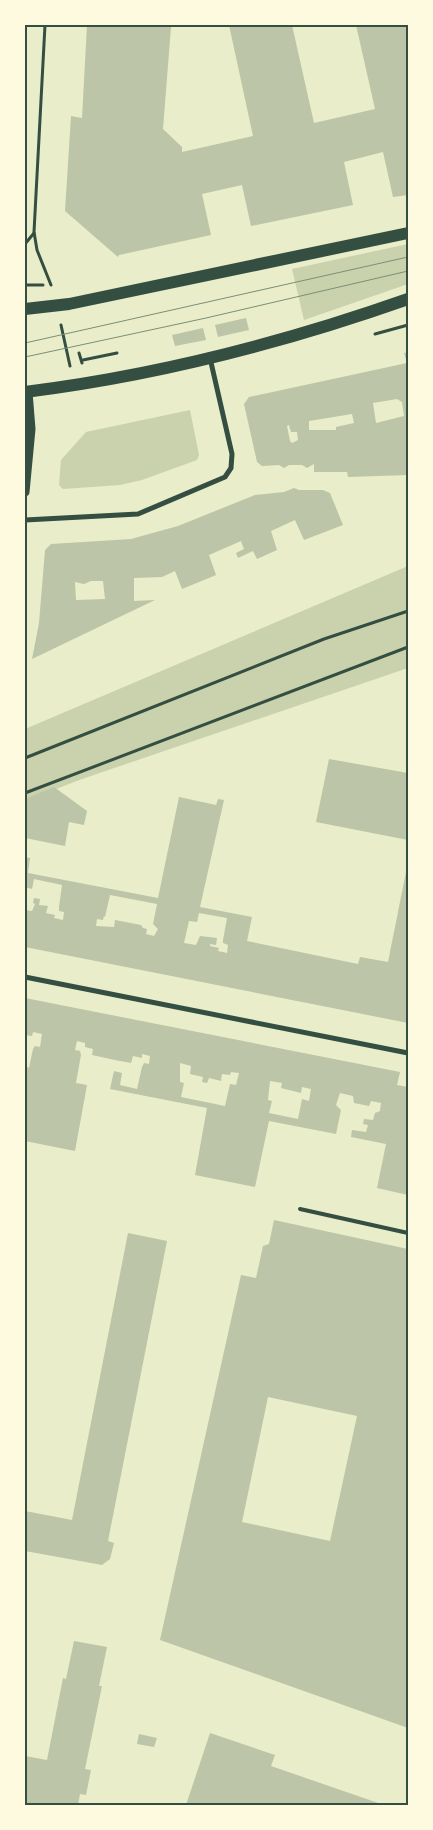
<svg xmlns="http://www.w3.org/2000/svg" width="433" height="1830" font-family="'Source Serif 4',serif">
<rect width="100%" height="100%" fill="#e9edc9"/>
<g fill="#cad2ad">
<path d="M408,244V284L304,320L292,269Z"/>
<path d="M190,410L199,455L197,460L142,480L120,485L63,489L59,485L61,460L86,432Z"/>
<path d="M408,566V668L82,779L25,801V729Z"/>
</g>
<g fill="#bcc5a7" fill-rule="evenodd">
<path d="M87,25L171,27L163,129L182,147V152L253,136L229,25H292L314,123L375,109L356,25H408V195L393,197L383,152L344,162L353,205L251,226L242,185L202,194L211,235L119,255L118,257L65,211L71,116L82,118Z"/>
<path d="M246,318L249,330L218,337L215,325Z"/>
<path d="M203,328L206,340L175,346L172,335Z"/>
<path d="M408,352V475L348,477L347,472H314V464L307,468L302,465H289L284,468L279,465L262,466L257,462L244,404L249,397L407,363L404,353ZM397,399L402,402L404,416L376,423L373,403ZM352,414L354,423L336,427V430H309V421ZM289,425L291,432H297L298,440L292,443L290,441L287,426Z"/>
<path d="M294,488L299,490H323L330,493L343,525L304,540L295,520L271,531L277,550L257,559L253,551L238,558L236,553L244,549L241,541L209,555L216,575L182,589L175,571L162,577L134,578V601L155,600L32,659L39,623L45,550L51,544L131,539L178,526L255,495L284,492ZM91,581H103L105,599L76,600L75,582L84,584Z"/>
<path d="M329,759L408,773V840L316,822Z"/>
<path d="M54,787L87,811L84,825L69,822L65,846L25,838V799Z"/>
<path d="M179,797L216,805L218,799L224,800L200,907L252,917L247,941L358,964L360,957L388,962L408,862V1023L25,947V910L32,911L35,904L33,903L34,898L40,899L39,905L48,906L46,913L55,915L54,918L63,920L64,912L59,911V907L62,885L34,879L32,889L25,887V857L30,858L28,873L158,898ZM110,895L157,904L153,924L158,929L154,936L146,934L147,929L143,928L141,925L115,920L114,927L96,926L97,919L103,920L104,916L105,917ZM199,913L227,918L223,940V943L228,945L227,953L218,951L219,948L210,946V944L216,945L217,938L200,936L196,945L184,943L189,921L197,922Z"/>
<path d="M25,998L400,1072L397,1085L408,1087V1195L377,1188L386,1144L351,1137L352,1130L366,1132L368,1125L363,1124L364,1119L373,1120L375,1113L380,1111L381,1103L371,1101L369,1106L354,1103L353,1096L340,1093L336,1105L341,1110L336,1134L269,1121L255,1187L195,1175L207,1108L110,1089L114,1071L122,1073L120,1085L137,1089L142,1067L144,1063L149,1064L150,1056L142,1054V1058L133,1056L131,1063L115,1060L92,1055L93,1049L85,1047V1043L77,1041L75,1050L80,1051L81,1055L76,1083L87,1085L75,1151L25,1141L27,1073L25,1065L29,1068L33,1049L35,1046L40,1047L42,1034L33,1032L32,1036L25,1035ZM180,1063L191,1066L190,1074L203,1077L202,1082L207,1083L209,1078L221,1081L222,1074L230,1075L231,1072L239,1073L236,1085L230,1084L225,1106L181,1097L184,1083L180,1082ZM270,1081L282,1083L281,1088L301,1093L302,1087L311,1089L309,1101L302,1099L298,1119L269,1113L272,1101L268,1100Z"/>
<path d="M274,1220L408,1249V1728L160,1640L241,1275L256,1278L263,1246L269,1244ZM268,1397L357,1416L330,1541L242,1522Z"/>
<path d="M128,1233L167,1241L108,1541L114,1543L110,1559L102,1565L25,1551V1511L72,1520Z"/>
<path d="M74,1641L107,1647L99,1686H102L85,1769L91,1770L86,1795L80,1794L78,1805H25V1756L47,1760L63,1678L66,1679Z"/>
<path d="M210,1733L275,1755L271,1766L384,1805H186Z"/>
<path d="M139,1734L157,1738L154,1747L137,1744Z"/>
</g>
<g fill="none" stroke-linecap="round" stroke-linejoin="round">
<g stroke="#344e41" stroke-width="3">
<path d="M45,25L34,232L37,250L51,285"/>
<path d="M25,244L34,233"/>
<path d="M25,285H43"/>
<path d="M61,325L70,366"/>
<path d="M375,334L408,325"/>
<path d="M79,353L82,363"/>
<path d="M83,360L117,353"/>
<path d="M25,758L324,639L408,611"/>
<path d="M25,793L408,647"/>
</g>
<path stroke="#344e41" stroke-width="4" d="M300,1209L408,1233"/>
<g stroke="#344e41" stroke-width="5">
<path d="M25,520L138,514L225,477L231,468L232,454L210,358"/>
<path d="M25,977L408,1053"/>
</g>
<path stroke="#344e41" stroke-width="9" d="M25,492L31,429L28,392"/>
<g stroke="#344e41" stroke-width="12">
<path d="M25,309L69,304L408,233"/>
<path d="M25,392C154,376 286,342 408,299"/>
</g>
<g stroke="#7c8e77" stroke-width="1">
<path d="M25,343L408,257"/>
<path d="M25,357L206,318L408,271"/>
</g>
</g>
<rect width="433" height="1830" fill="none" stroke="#fefae0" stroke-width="52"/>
<rect x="26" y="26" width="381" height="1778" fill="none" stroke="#344e41" stroke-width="2"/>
</svg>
